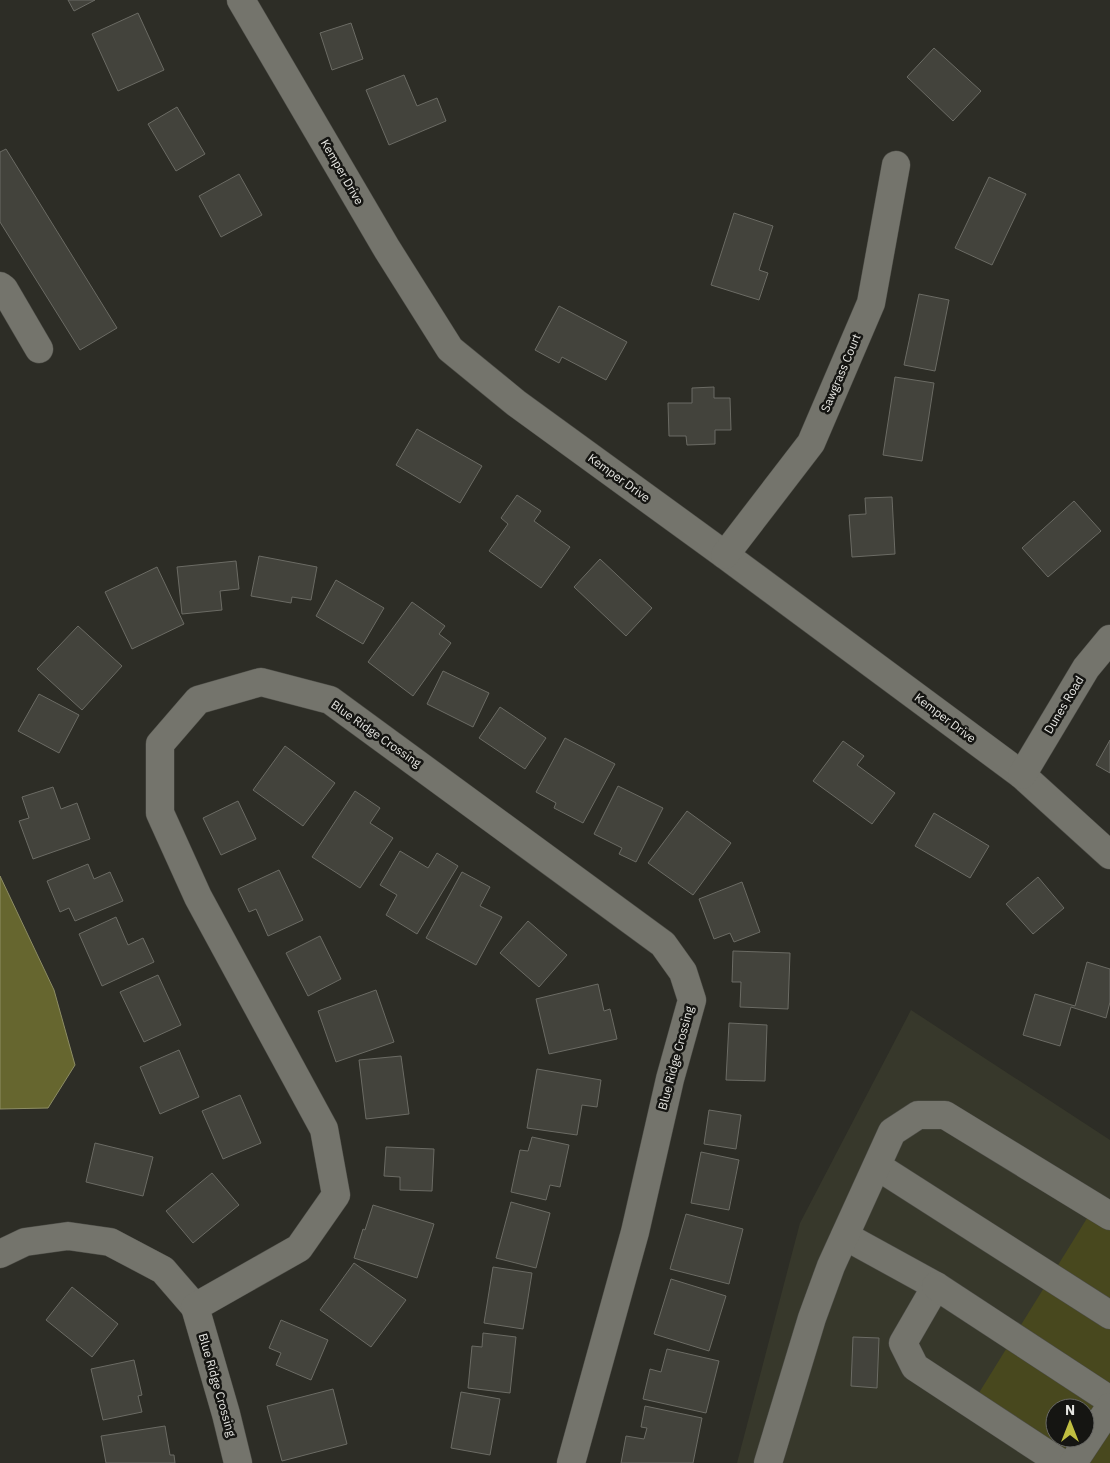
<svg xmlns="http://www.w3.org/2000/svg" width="1110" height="1463" font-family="'IBM Plex Sans',sans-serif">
<rect width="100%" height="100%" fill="#2d2d26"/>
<path fill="#37382b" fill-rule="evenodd" d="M911,1010L1110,1140V1463H737L800,1223ZM1055,1408H1085V1438H1055Z"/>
<path fill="#48481e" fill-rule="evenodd" d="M1089,1215L1110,1227V1463H1058L969,1409ZM1055,1408H1085V1438H1055Z"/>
<path fill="#66662f" stroke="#8d8d65" d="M0,876L54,990L75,1065L48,1108L0,1109Z"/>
<g fill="#43433c" stroke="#6b6b64">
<path d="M68,0H95L74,11Z"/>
<path d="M138,13L164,70L118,91L92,34Z"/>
<path d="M351,23L363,59L332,70L320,33Z"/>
<path d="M934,48L981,91L953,121L907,77Z"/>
<path d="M404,75L417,106L437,98L446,121L389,145L366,90Z"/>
<path d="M177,107L205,154L176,171L148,124Z"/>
<path d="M6,149L117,328L80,350L0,222V152Z"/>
<path d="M239,174L262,215L221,237L199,196Z"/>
<path d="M989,177L1026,194L992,265L955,248Z"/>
<path d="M734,213L773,226L759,270L768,273L759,300L711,285Z"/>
<path d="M919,294L949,300L935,371L904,365Z"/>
<path d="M559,306L627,342L606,380L562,357L559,363L535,350Z"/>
<path d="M895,377L934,383L922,461L883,455Z"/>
<path d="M714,387V398H730L731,430H715V444L687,445L686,436H669L668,403H692V388Z"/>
<path d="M417,429L482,466L460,503L396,465Z"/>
<path d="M517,495L541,511L534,521L570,547L541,588L489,551L508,524L501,518Z"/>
<path d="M892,497L895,554L852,557L849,515L866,514L865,498Z"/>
<path d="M1074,501L1101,531L1048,577L1022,548Z"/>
<path d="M259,556L317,567L311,600L292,597L291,603L251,596Z"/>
<path d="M600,559L652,608L626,636L574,587Z"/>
<path d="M236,561L239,589L220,591L222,610L182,614L177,567Z"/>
<path d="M157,567L184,624L132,649L105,592Z"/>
<path d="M336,580L384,608L363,644L316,616Z"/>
<path d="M412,602L445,626L439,634L451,643L413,696L368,662Z"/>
<path d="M78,626L122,666L82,710L37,669Z"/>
<path d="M443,671L489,693L473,727L427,704Z"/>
<path d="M39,694L79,715L59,753L18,731Z"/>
<path d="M500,707L546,738L525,769L479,738Z"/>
<path d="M565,738L615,764L583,823L554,808L556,803L536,792Z"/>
<path d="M1110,740V773L1096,765Z"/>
<path d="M843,741L864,756L857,765L895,793L872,824L813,781Z"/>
<path d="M285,746L335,783L303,826L253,790Z"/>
<path d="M618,786L663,808L636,862L619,854L622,848L594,834Z"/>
<path d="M53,787L61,809L77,803L90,839L33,859L19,821L29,818L22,797Z"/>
<path d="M355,791L380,808L370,823L393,838L360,888L312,857Z"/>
<path d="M238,801L256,839L221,855L203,818Z"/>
<path d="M687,811L731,843L693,895L648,863Z"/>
<path d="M934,813L989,846L970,878L915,846Z"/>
<path d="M400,851L428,868L437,853L458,866L417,934L386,915L397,895L380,885Z"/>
<path d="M88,864L94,879L110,872L123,901L75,921L69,908L60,912L47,881Z"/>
<path d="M279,870L303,920L268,936L256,909L249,912L238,889Z"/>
<path d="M462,872L490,887L480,906L502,917L476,965L426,938Z"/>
<path d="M1038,877L1064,908L1033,934L1006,904Z"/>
<path d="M742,882L760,932L734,942L730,933L714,939L699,899Z"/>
<path d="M116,917L128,945L143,938L154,962L102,986L79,934Z"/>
<path d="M528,921L567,955L539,987L500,953Z"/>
<path d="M320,936L341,979L308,996L286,953Z"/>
<path d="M733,951L790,953L788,1009L740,1007L741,982H732Z"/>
<path d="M1087,962L1110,969V1002L1106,1018L1071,1007L1060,1046L1023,1035L1035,994L1075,1006Z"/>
<path d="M158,975L181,1025L144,1042L120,992Z"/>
<path d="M598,984L604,1011L610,1009L617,1039L549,1054L536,999Z"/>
<path d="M376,990L394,1042L336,1062L318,1011Z"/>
<path d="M729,1023L767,1025L765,1081L726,1080Z"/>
<path d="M179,1050L199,1097L160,1114L140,1067Z"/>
<path d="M401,1056L409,1114L366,1119L359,1060Z"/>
<path d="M537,1069L601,1080L597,1107L582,1105L577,1135L527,1128Z"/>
<path d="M240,1095L261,1143L223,1159L202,1111Z"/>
<path d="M709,1110L741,1115L736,1149L704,1144Z"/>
<path d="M532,1137L569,1145L560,1187L550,1185L546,1200L511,1192L520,1150L528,1151Z"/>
<path d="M95,1143L153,1157L143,1196L86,1182Z"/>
<path d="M386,1147L434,1149L432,1191L400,1190V1177L384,1176Z"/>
<path d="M701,1152L739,1160L729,1210L691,1203Z"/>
<path d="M212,1173L239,1205L193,1243L166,1211Z"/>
<path d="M511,1202L550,1213L536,1268L496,1258Z"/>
<path d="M373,1205L434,1224L417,1278L354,1258L363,1229L365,1230Z"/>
<path d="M686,1214L743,1229L729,1284L670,1269Z"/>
<path d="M354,1263L406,1300L371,1347L320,1310Z"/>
<path d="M493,1267L532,1273L523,1329L484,1323Z"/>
<path d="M671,1279L726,1296L709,1351L654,1334Z"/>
<path d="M72,1287L118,1324L92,1357L46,1320Z"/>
<path d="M281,1320L328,1340L311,1380L276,1365L281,1353L269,1348Z"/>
<path d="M483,1333L516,1337L510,1393L468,1388L472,1346L482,1347Z"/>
<path d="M853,1337L879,1338L877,1388L851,1386Z"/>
<path d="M667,1349L719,1361L706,1413L643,1399L650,1369L661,1372Z"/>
<path d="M134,1360L142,1395L138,1396L142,1412L103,1420L91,1369Z"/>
<path d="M333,1389L347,1444L282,1461L267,1406Z"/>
<path d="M461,1392L500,1399L490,1455L451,1448Z"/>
<path d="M645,1406L702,1418L693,1463H621L626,1436L644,1439L647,1428L641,1427Z"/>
<path d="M165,1426L170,1455H174L175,1463H106L101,1436Z"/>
</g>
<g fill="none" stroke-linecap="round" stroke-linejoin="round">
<defs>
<g id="minor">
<path d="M241,0L387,249L450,349L516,403L725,555L1022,775L1110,855"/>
<path d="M0,286L4,289L39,349"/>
<path d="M725,555L811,443L871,303L896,165"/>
<path d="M1022,775L1086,668L1110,639"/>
<path d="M877,1166L1110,1315"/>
<path d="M845,1236L936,1286L903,1343L915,1367L1061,1463"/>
<path d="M0,1254L25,1242L68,1236L110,1242L163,1270L195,1307"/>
<path d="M936,1286L1110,1400"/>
<path d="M238,1463L226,1414L195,1307L299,1248L336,1195L324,1129L198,897L160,813V744L198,700L261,682L330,700L663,944L683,972L692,1000L670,1079L635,1232L571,1463"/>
<path d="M768,1463L812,1318L831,1266L892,1132L918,1115H945L1110,1216"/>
<path d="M1073,1463L1110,1407"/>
</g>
</defs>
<use href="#minor" stroke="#4c4c46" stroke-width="29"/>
<use href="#minor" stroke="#74746c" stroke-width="28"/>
</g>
<g text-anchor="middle" stroke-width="5" stroke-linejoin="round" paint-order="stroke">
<g font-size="12" fill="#e7e7e3" stroke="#151512">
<text transform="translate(342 172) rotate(60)" y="4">Kemper Drive</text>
<text transform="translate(841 373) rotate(-67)" y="4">Sawgrass Court</text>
<text transform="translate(619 478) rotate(36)" y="4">Kemper Drive</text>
<text transform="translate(1064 705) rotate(-59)" y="4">Dunes Road</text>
<text transform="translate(945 718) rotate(37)" y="4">Kemper Drive</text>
<text transform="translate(376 734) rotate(35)" y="4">Blue Ridge Crossing</text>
<text transform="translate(676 1058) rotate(-75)" y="4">Blue Ridge Crossing</text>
<text transform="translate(217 1385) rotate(74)" y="4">Blue Ridge Crossing</text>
</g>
</g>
<g transform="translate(1070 1423)"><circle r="24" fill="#151512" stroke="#696966"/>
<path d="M0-4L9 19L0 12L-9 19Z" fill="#c0be41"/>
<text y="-8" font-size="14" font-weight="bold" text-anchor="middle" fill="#e7e7e3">N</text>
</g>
</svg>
